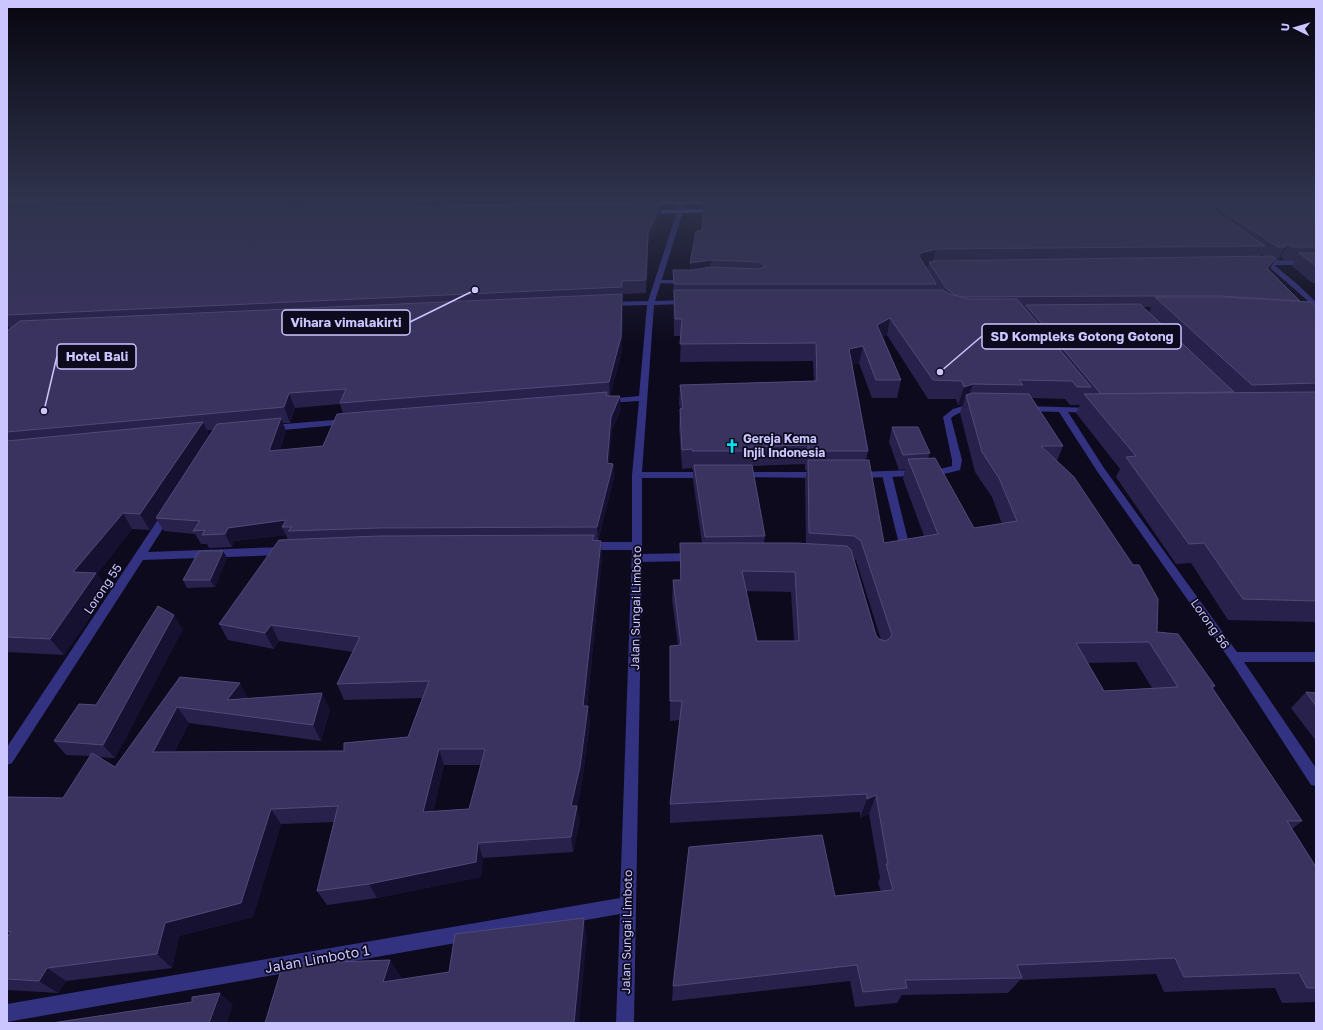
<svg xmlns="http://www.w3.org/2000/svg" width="1323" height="1030" font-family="'Golos Text',sans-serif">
<rect width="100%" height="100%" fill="#0d0a1d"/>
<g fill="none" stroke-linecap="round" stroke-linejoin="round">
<g fill="#323280" fill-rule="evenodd">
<path d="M658,280H686L689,282L686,284L656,283V281Z"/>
<path d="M887,472L892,475L910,548L909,551H901L900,548L882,475Z"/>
</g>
<g fill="#323280" fill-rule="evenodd">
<path d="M405,198H411L405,208H401Z"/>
<path d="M679,198H685L683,212L655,301L686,300L689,302L686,304L654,305L642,472H706L711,475L706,478H642V554L693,553L697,554L698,557L697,560L693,561L642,562L634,1023H616L620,914L7,1022V1004L620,898L632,550H589L585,549L584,546L585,543L589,542H632V475L639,401L607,403L603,401L607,399L639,396L647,305L610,306L607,304L610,302L648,301L677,212Z"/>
<path d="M1173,198H1178L1192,209L1187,210Z"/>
<path d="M1267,260L1316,261V265H1274L1296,283L1316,302V308L1267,265L1258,263Z"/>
<path d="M966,405H974L978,408C972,413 962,409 951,418L962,460L960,470L940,475L860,478L855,475L860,472L940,469L952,466V460L943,417L953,409Z"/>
<path d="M1026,406L1093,408L1094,410L1093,412L1090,413L1068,412L1104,468L1237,652H1316V662H1244L1316,768V786L1311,785L1230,660L1097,471L1059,412L1023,411L1022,409L1023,407Z"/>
<path d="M346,419L349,420L350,422L349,424L272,431L268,428L272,425Z"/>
<path d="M742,472H820L825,475L820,478L739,477L737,475Z"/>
<path d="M167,511L172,514L148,552L283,547L287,548L288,551L287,554L283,555L143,560L12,763L7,765V747L163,512Z"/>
</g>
<g fill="#5d5fff" fill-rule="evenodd">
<path d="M715,201L717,202V204L447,208L444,206L447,204Z"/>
<path d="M716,209L719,211L718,212L648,214L645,212L648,210Z"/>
</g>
</g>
<g fill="#28214c" fill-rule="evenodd">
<path d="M7,198H404L400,206L298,207L661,204V216L648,245L646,293L623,294L622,351L610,396L621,409L612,430L609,463L613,464L614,477L598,541L602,557L587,706L590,722L582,782L577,806L580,821L573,852L483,858L481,877L377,898L327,905L317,891L334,822L281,824L253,917L179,936L172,968L66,981L58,993L7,990V797L63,798L90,756L66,755L54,741L96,705L183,629L115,758L97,757L115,767L180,677L248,698L330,709L321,741L189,723L174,752L344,751L408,737L422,698L344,700L337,684L353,652L279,641L274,649L228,640L219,624L288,540L286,535L234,541L232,547L209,548L207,544H201L195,534L164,531L157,520L150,530L132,529L97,574L108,590L64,655L7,652ZM340,404L343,414L323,446L280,450L286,431L283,423H290L295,408ZM207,430H213L209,436ZM444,765H481L469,809L433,812Z"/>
<path d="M407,198H668L667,202L408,205Z"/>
<path d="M703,198H1172L703,201Z"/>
<path d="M1178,198H1316V283H1312L1292,266L1296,260H1284L1281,257L1278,260H1275L1269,270L1300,301L1299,302L1316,308V622L1228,620L1191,563L1176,564L1116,477L1120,469L1076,413L1080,405H1070L1065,399L1031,398L1063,446L1057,461L1157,632L1215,686L1213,689L1302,821L1292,829L1316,867V1002L1282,1003L1275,988L1164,992L1156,974L1020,980L1008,993L902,995L897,1003L855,1007L850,981L672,1001L673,986L835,896L881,892L878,882L880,878L869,814L860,818V812L670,823V804L680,720L670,721V666L678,645L672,600L673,580H680V543H702L693,480V470H692V468L682,469L679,427L680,409L679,404L680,385L814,381L813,361L680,362L681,336H674L673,270H690L702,231L1193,201L1194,199L1181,198ZM1261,254L1264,256H1260ZM1143,307H1151L1149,312ZM887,335L928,399H956L958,405L963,404L960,413L975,472L992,497L1002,524L974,528L928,458L930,453L892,427L889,442L899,470L905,469L903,479L924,536L884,543L866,460L868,451L852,365L859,363L872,398H897L901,380L883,337ZM805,464V470H807L805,480L806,543H764L765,536L752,466ZM854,559L856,560L881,640L879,639L876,635ZM746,591L791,592L794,641H757ZM1136,662L1152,688L1104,691L1088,663Z"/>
<path d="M223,551L227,558L215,587L187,588L183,580Z"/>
<path d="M1306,692L1316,693V741L1291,708Z"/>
</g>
<g fill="#161131">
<path d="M254,198H265L266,201L258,208Z"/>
<path d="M399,198H404L400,206Z"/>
<path d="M661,204V216L648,245L646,293V280L648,233Z"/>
<path d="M1288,244L1281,257L1278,260L1285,247Z"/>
<path d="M936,249L932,264L929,262L928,266L918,269L919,256L921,253Z"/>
<path d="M1276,258L1270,269L1261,278L1267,268Z"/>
<path d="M711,260L710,276L689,278L690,263Z"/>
<path d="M622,294L623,308L622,351L610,397L609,382Z"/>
<path d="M890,318L887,335L874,342L877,325Z"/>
<path d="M7,324L15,336L7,343Z"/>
<path d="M863,346L859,363L846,367L849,349Z"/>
<path d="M973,384L967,401L966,395L963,404L958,405L964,387Z"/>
<path d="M289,393L295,408L290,423L284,407Z"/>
<path d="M620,396L621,409L612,430L608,476L607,463L611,417Z"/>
<path d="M281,418L286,431L275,464L269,451Z"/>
<path d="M203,422L210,438L156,518L157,520L150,530L140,514Z"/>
<path d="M613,464L614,477L598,541L597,527Z"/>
<path d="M123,513L132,529L97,574L108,590L64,655L50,639L73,572Z"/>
<path d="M286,520L282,527L286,535L234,541L232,547L225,534L228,528Z"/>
<path d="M601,541L602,557L585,722L583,706Z"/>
<path d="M223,551L227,558L215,587L210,580Z"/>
<path d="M174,615L183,629L115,758L103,745Z"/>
<path d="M271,625L279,641L274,649L265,633Z"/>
<path d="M240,683L249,700H227Z"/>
<path d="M322,693L330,709L321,741L313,725Z"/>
<path d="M588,706L590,722L582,782L574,821L571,806Z"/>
<path d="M177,707L189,723L165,768L153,752Z"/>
<path d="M439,749L444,765L430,827L423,812Z"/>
<path d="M876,795L869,814L860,818L867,799Z"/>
<path d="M577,806L580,821L573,852L571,837Z"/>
<path d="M271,809L281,824L253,917L179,936L172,968L157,954L165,923Z"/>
<path d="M478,843L483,858L481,877L377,898L369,884Z"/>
<path d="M584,918L587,937L579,1023H574Z"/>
<path d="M11,931L7,950V932Z"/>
<path d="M390,960L402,978L395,999L383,982Z"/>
<path d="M47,968L66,981L58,993L39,981Z"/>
<path d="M220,993L233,1005L227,1023H209Z"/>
</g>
<g fill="#3a3360" stroke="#504a79" fill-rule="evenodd">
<path d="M7,198H211L7,203Z"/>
<path d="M1200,201L1265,246L936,249L921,253L919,256L936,284H674L673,270H693L711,267L760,269L765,266L760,262L711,260L690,263L696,231H702L703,202Z"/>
<path d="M281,202L280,205L284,208L661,204L648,233L646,280L622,281V287L7,315V209L247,203V207L252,208L258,203Z"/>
<path d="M1316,202V247H1292L1288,244L1285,247H1278L1210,203Z"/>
<path d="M1299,253H1316V266Z"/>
<path d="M1272,256L1276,258L1267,268L1300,301L1220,296H1141L961,297L955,295L946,288L929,262L935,261Z"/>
<path d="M674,290H942L950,294L968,299H1017L1091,387H1077L1072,381L1019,380L1023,385L973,384L964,387L962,381L933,380L890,318L877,325L901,380H876L863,346L849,349L868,451H808V445L750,447L751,451H692V449L682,450L680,409L683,408L680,385L817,381L816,343L680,344L682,319H675Z"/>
<path d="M622,294L621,337L609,382L340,403L346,389L289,393L284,407L7,432V331L20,321Z"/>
<path d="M1155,297H1223L1311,302L1316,308V383L1252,385Z"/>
<path d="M1140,304L1234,392L1101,394L1026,305Z"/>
<path d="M607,392L606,396H620L611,417L607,463L613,464L597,527L380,528L288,531L292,527H282L286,520L228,528L225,534L202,535L205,530L193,531L200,521L156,518L217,424L281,418L269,451L323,446L337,414Z"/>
<path d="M1316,392V601L1243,599L1204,543L1189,544L1126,457L1136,456L1084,394Z"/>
<path d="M973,393L1029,394L1063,446H1041L1074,477L1133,565H1139L1158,599L1157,632L1178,634L1215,686H1211L1302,821H1287L1316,867V988H1307L1299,973L1184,977L1175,958L1017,965L1022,978L905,980L907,988L863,992L857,965L673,986L689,847L822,835L835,896L893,890L886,864H888L876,795L867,799V794L670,804L682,701H670V646L681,645L673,580H681L680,543H797L847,546L851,550L876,635L879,639L885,641L889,639L892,635L861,541L854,536L809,533L808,460H869L884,543L938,534L908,459L935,458L974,528L1017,521L999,478L982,452L966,395ZM742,571L795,572L799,641H757ZM1149,642L1178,687L1104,691L1076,643Z"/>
<path d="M203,422L140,514L123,513L73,572L96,573L50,639L7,637V441Z"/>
<path d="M892,427H918L930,453L903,455Z"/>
<path d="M694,465H752L765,536L705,537Z"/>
<path d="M594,535L592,540L601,541L583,706H588L580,767L571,806H577L571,837L478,843L476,862L369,884L317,891L338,806L271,809L241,903L165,923L157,954L47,968L39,981L7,979V938L11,931L7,932V797L63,798L92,753L115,767L180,677L240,683L227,700L322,693L313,725L177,707L153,752L344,751V743L408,737L429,681L337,684L360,637L271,625L265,633L219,624L279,540L379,536ZM439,749H485L469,809L423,812Z"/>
<path d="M199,551H223L210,580H183Z"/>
<path d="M158,606L174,615L103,745L54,741L79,704L96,705Z"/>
<path d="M1306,692L1316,693V706Z"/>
<path d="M584,918L574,1023H265L283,964L390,960L383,982L449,972L455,934Z"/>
<path d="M220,993L209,1023H52L192,1002V997Z"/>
</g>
<linearGradient id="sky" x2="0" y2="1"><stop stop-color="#070610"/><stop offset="0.58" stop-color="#2f334c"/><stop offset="1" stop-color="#2f334c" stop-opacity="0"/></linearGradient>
<rect width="1323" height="342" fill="url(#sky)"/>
<defs>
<symbol id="church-bare" viewBox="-9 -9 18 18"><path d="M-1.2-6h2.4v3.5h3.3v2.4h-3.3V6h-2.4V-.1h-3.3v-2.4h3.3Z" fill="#00e2f1" stroke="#0d0a1d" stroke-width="2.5" paint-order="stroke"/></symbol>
</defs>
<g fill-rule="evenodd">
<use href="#church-bare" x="722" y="436" width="20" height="20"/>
</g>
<g text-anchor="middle" stroke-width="3.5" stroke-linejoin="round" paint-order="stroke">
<g font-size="12" font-weight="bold" fill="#cbc6ff" stroke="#0d0a1d" text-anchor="start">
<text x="743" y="443">Gereja Kema<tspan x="743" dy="14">Injil Indonesia</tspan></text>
</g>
<g font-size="12" fill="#cbc6ff" stroke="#0d0a1d">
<text transform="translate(103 589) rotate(-56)" y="4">Lorong 55</text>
<text transform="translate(636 608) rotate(-89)" y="4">Jalan Sungai Limboto</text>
<text transform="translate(1210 624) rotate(55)" y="4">Lorong 56</text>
<text transform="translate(627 932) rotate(-89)" y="4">Jalan Sungai Limboto</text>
</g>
<g font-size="14" fill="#cbc6ff" stroke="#0d0a1d">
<text transform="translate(317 959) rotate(-10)" y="5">Jalan Limboto 1</text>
</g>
</g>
<path fill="none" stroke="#cbc6ff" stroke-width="1.5" d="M475 290L410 322M940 372L982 336M44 411L57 356"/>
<g fill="#cbc6ff" stroke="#0d0a1d" stroke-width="1.5">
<circle cx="475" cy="290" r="4"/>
<circle cx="940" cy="372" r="4"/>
<circle cx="44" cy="411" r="4"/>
</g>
<g fill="#0d0a1d" stroke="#cbc6ff" stroke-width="1.5">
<rect x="282" y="310" width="128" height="25" rx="4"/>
<rect x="982" y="324" width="199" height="25" rx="4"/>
<rect x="57" y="344" width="79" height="25" rx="4"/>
</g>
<g font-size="13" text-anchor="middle" font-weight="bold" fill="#cbc6ff">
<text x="346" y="327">Vihara vimalakirti</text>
<text x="1082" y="341">SD Kompleks Gotong Gotong</text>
<text x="97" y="361">Hotel Bali</text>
</g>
<rect width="1323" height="1030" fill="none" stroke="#cbc6ff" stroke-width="16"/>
<g transform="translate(1295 28) rotate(275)" stroke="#0d0a1d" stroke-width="3" paint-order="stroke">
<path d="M0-3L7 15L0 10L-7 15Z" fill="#cbc6ff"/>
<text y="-6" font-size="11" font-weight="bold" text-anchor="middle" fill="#cbc6ff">U</text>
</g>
</svg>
